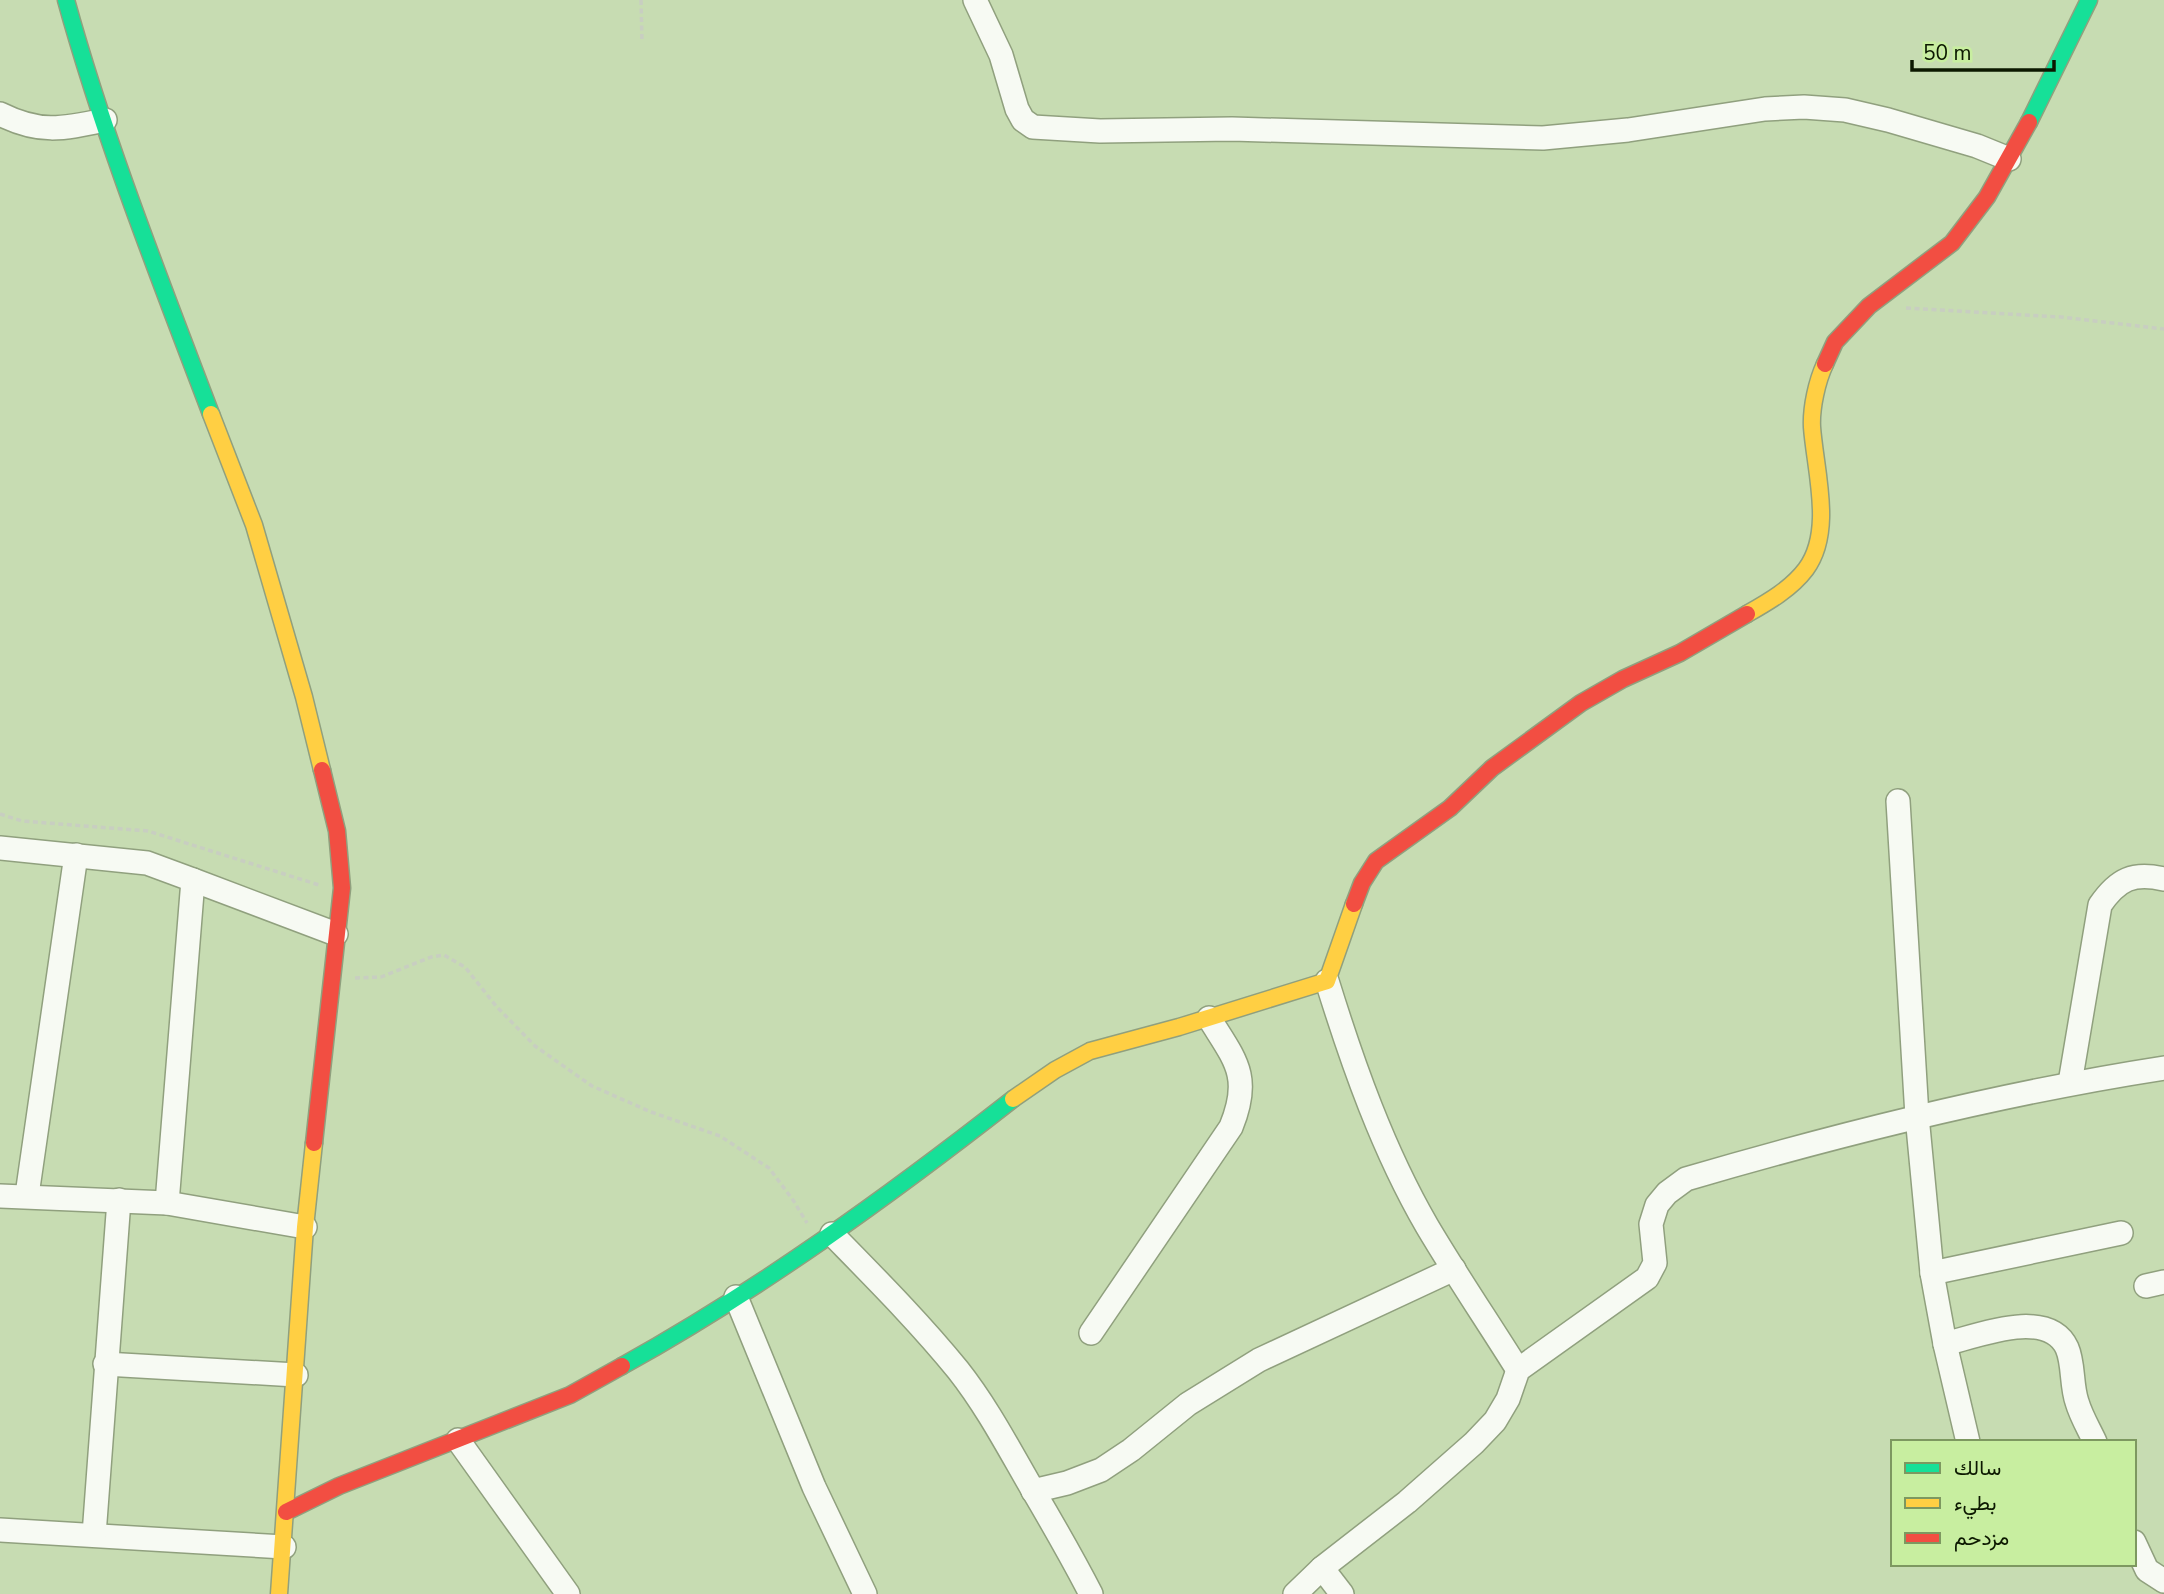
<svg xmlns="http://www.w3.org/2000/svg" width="2164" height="1594" font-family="'Nunito Sans',Vazirmatn,sans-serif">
<rect width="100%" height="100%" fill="#c7dcb2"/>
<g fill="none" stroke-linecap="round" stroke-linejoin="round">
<defs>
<g id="street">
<path d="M975,0L1001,55L1017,109L1023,120L1033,127L1100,131L1232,129L1543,138L1628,130L1765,109L1804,107L1845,110L1888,120L1977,146L2009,159"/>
<path d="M0,114C40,134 62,129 105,120"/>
<path d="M1898,801L1917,1116L1932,1273L1945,1344L1968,1442"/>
<path d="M0,848L147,863L193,880L167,1203"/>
<path d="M193,880L336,934"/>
<path d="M1327,981C1353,1065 1383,1150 1427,1226C1456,1275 1488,1322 1518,1370"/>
<path d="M2070,1083L2100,905C2118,879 2133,872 2164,879"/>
<path d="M27,1195L76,855"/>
<path d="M0,1196L167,1203L305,1227"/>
<path d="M832,1234C875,1278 919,1322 958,1370C988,1408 1010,1451 1034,1492C1054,1526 1073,1559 1091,1594"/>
<path d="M1932,1273L2121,1233"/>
<path d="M2146,1286L2164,1282"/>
<path d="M736,1297L814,1487L865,1594"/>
<path d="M1091,1333L1231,1127C1252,1076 1235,1060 1209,1018"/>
<path d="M1945,1344C1977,1336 2048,1307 2067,1348C2074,1364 2071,1385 2077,1402C2081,1416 2089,1429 2095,1442"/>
<path d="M105,1364L296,1375"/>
<path d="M458,1440L568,1594"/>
<path d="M1033,1491L1067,1483L1101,1470L1131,1450L1188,1404L1259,1360L1454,1269"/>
<path d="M0,1530L284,1547"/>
<path d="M94,1535L119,1200"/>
<path d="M2134,1542L2147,1570L2164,1581"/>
<path d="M1322,1568L1342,1594"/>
<path d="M1295,1594L1322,1568L1407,1502L1474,1443L1495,1421L1508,1399L1518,1370L1647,1278L1655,1263L1651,1224L1657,1205L1667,1193L1686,1179C1843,1133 2002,1093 2164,1068"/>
</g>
<g id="fast">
<path d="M66,0C105,141 159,277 211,414"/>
<path d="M2029,122L2089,0"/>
<path d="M622,1366C759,1290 889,1196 1013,1099"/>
</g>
<g id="slow">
<path d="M211,414L254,525L304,697L322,770"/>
<path d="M1747,614C1768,602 1791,589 1806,569C1834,531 1815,470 1812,427C1811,408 1817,381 1825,364"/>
<path d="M1013,1099L1055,1070L1090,1051L1179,1027L1327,981L1354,904"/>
<path d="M279,1594L305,1227L314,1143"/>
</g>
<g id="jam">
<path d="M1825,364L1835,342L1869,306L1952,243L1987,197L2029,122"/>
<path d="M1354,904L1362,883L1376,861L1450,808L1492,768L1581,703L1623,679L1680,653L1747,614"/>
<path d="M314,1143L342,888L337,831L322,770"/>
<path d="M286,1512L339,1486L570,1395L622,1366"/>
</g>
</defs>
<use href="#street" stroke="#90a07e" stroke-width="26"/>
<use href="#fast" stroke="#90a07e" stroke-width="19"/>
<use href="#slow" stroke="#90a07e" stroke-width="19"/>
<use href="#jam" stroke="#90a07e" stroke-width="19"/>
<g stroke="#c8cec1" stroke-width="3.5" stroke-dasharray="5 3.5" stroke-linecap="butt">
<path d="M641,0L642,41"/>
<path d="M1906,308L2061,317L2164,329"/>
<path d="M0,814L22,821L148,831L319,885"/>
<path d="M355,978L381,977L431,957L444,955L465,967L496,1006L535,1046L592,1086L651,1112L720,1136L769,1168L793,1200L807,1223"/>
</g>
<use href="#street" stroke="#f7faf3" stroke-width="23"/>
<use href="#fast" stroke="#16e098" stroke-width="16"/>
<use href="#slow" stroke="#ffcf43" stroke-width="16"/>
<use href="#jam" stroke="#f24e42" stroke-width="16"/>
</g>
<rect x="1891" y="1440" width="245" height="126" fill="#c8eea0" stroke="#7d9860" stroke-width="2"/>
<rect x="1905" y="1463" width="35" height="10" fill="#16e098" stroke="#7d9860" stroke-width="2"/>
<text x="1954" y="1475" font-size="21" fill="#0c1800">سالك</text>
<rect x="1905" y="1498" width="35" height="10" fill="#ffcf43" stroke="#7d9860" stroke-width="2"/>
<text x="1954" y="1510" font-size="21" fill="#0c1800">بطيء</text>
<rect x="1905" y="1533" width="35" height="10" fill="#f24e42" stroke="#7d9860" stroke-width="2"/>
<text x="1954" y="1545" font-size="21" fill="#0c1800">مزدحم</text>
<path d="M1912 60v10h142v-10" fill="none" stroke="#0c1800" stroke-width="3.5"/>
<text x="1923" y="60" font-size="21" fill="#0c1800" stroke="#c8eea0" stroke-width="5" paint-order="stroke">50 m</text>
</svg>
